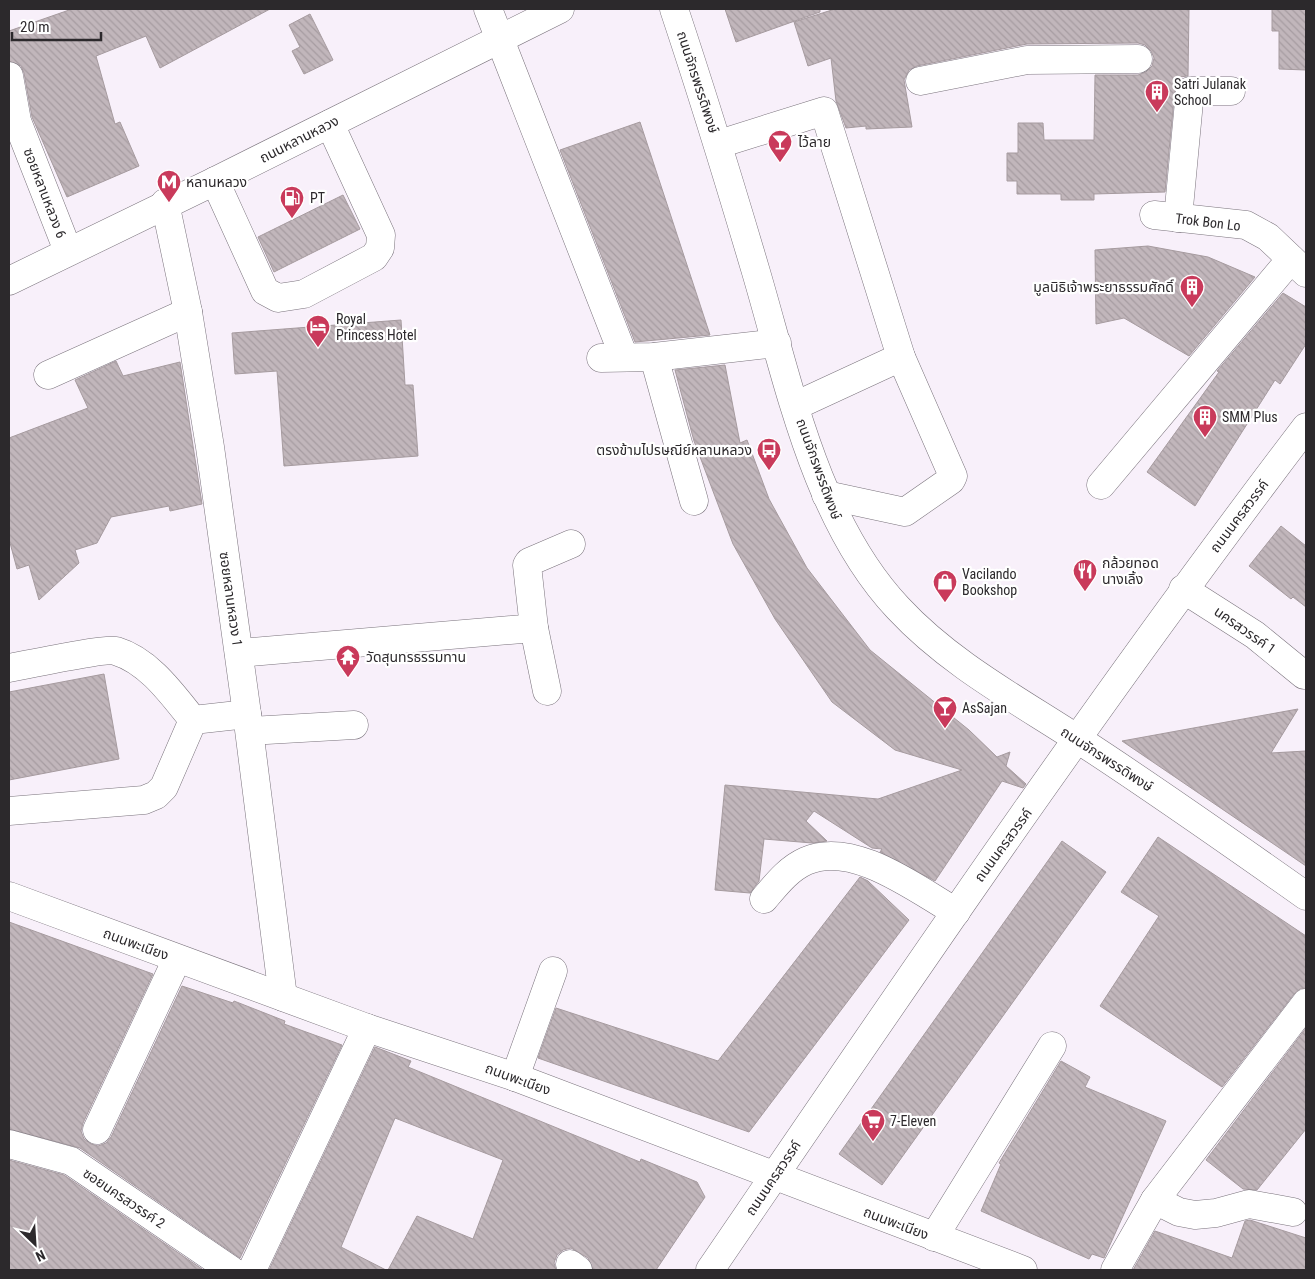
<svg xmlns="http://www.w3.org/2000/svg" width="1315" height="1279" font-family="'Roboto Condensed','Noto Sans Thai',sans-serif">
<defs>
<pattern id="building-back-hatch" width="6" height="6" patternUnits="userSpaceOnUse" patternTransform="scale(1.25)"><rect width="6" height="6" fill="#c1b6bb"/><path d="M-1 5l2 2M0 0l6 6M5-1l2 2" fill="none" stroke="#a69ca1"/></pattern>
</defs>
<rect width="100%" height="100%" fill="#f8f0fa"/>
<g fill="url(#building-back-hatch)" stroke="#a69b9f">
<path d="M72,9H270L160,68L146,36L96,56L115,124L120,122L139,166L67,197L32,117L24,73L21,66L9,61V31Z"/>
<path d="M725,9H820V12L736,42Z"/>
<path d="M835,9H1189L1188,76L1179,77L1175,89L1165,192L1094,194V200H1061V194H1017V181H1007V153H1018V123H1043L1044,140H1094L1095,75H1138L1146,72L1152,66L1154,58L1151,51L1145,45L1138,43L1027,44L917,66L909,70L904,80L912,127L866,129V126L846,128L836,101L831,58L808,66L794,22Z"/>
<path d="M1272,9H1306V70L1279,69V31H1272Z"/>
<path d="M310,14L333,60L304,74L292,51L300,47L289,25Z"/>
<path d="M640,122L710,335L635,342L560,150Z"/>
<path d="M343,195L360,229L274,272L258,237Z"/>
<path d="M1148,246L1208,257L1255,277L1189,356L1124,318L1096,324L1095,250Z"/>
<path d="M1283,293L1306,307V344L1280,384L1275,380L1195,506L1147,472L1219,372L1217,371Z"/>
<path d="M401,320L405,385H413L418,456L284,466L277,371L235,374L232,333Z"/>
<path d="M116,361L123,376L180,362L202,504L170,511L169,506L111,517L97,543L75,550L79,563L39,600L29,565L17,569L9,539V438L88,408L75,380Z"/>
<path d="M725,365L740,443L747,440L769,499L807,568L870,650L969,730L997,757L1010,752L1006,766L1026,784L1023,788L1002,781L935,881L880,852L882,849L872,848L814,811L806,821L827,841L812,843L764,839L759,881L750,893L715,890L725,785L878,799L962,770L895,750L832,702L775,619L733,544L694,441L675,370Z"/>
<path d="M1281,526L1306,546V607L1293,597L1291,599L1249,566Z"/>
<path d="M104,674L119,759L9,780V692Z"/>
<path d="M1298,709L1271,753L1306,751V866L1122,741Z"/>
<path d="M1158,837L1306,936V988L1300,989L1294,994L1222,1087L1100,1006L1159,916L1121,892Z"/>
<path d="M1062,841L1106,872L882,1185L839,1154Z"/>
<path d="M860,877L868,881L909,920L749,1132L538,1058L556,1008L718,1061Z"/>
<path d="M9,922L153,974L83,1123L81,1131L84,1139L91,1144L98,1146L106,1143L111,1137L182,986L233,1003L234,1001L285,1021L284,1024L342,1045L240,1258L80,1148L9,1129Z"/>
<path d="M1306,1028V1129L1257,1190L1243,1189L1206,1160Z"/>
<path d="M375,1047L411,1061L408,1067L640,1162L641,1159L697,1182L705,1197L656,1270H593L588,1258L571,1248L563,1250L557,1255L554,1263L556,1270H388L417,1216L473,1239L503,1160L395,1118L341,1247L386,1270H269Z"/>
<path d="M1061,1061L1090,1077L1085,1087L1166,1121L1104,1258L1092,1254L1089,1259L981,1211L1001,1164L999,1163Z"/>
<path d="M9,1160L64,1175L202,1269L9,1270Z"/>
<path d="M1250,1220L1306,1238V1270H1133L1155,1231L1232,1258L1245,1221Z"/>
</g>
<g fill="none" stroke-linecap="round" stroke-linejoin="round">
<defs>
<g id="minor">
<path d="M488,9L624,357"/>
<path d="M9,76L17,121L68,251"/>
<path d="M920,81L1027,60L1138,59"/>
<path d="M719,144L824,111L901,357L953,476L951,480L905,512L826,495"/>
<path d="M215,181L265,291L278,298L304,294L374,257L380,248L381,235L330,124"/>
<path d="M165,203L188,312L210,447L247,714L283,997"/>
<path d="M1154,215L1246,225L1268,237L1306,273"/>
<path d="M1178,218L1190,91H1231"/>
<path d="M654,357L694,501"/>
<path d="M601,358L654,357L777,343"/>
<path d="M48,375L188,312"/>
<path d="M795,406L901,357"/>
<path d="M1101,485L1291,259"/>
<path d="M1183,589L1255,635L1304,675"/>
<path d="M534,628L547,691"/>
<path d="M239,653L534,628L527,565L529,562L571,544"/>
<path d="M9,668C26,665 105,648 116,651C149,661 172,694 193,720"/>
<path d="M250,731L354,725"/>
<path d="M9,811L144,800L156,795L164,787L193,720L247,714"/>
<path d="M9,896L367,1028L515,1077L1023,1270"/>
<path d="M764,899C776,885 788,869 806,861C853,840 916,889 956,912"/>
<path d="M515,1077L553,971"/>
<path d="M97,1130L177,959"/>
<path d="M9,1144L71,1161L231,1270"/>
<path d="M1155,1200L1179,1212L1195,1215L1216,1213L1249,1204L1293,1212"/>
<path d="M934,1237L1052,1046"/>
<path d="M570,1264L578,1270"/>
<path d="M252,1270L367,1028"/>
<path d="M1115,1270L1155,1200L1306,1003"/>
</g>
<g id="major">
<path d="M674,9C703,96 730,184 756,272C789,384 816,521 898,608C949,663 1016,699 1079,740C1156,790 1231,843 1306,896"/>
<path d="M9,281L215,181L560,9"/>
<path d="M710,1270C904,986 1097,701 1306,427"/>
</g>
</defs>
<use href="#minor" stroke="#7a737c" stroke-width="29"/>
<use href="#major" stroke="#7a737c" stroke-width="29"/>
<use href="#minor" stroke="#fff" stroke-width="28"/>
<use href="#major" stroke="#fff" stroke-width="28"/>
</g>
<defs>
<symbol id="building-pin" viewBox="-11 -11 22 30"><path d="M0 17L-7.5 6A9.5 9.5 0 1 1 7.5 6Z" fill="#c93a5b" stroke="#fff"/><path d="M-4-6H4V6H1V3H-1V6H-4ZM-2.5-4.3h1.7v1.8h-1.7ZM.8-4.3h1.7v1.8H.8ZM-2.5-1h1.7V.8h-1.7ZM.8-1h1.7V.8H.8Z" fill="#fff"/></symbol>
<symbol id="bar-pin" viewBox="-11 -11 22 30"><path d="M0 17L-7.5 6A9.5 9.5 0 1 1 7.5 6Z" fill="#c93a5b" stroke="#fff"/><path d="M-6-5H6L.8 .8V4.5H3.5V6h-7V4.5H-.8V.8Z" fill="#fff"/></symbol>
<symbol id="metro-pin" viewBox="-11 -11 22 30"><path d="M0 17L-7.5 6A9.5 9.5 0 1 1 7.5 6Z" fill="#c93a5b" stroke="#fff"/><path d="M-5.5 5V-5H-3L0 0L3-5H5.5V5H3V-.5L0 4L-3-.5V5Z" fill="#fff"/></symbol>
<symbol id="fuel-pin" viewBox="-11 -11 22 30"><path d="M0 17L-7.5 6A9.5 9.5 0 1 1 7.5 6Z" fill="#c93a5b" stroke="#fff"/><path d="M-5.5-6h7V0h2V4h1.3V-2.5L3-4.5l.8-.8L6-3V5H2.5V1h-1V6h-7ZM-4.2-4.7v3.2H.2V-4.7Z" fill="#fff"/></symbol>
<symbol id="hotel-pin" viewBox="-11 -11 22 30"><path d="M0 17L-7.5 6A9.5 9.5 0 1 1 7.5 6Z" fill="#c93a5b" stroke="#fff"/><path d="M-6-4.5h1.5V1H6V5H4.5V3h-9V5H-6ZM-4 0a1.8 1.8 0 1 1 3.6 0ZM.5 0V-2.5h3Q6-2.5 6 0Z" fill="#fff"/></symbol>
<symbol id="bus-pin" viewBox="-11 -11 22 30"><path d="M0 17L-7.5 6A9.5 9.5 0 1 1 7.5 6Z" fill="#c93a5b" stroke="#fff"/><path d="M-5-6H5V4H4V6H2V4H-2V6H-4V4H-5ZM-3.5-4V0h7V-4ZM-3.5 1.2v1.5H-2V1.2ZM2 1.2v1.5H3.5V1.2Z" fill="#fff"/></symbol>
<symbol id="restaurant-pin" viewBox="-11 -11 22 30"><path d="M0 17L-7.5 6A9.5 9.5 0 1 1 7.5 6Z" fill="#c93a5b" stroke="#fff"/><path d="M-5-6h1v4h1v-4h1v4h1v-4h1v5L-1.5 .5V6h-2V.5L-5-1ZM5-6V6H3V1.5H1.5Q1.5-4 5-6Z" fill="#fff"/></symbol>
<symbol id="shop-pin" viewBox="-11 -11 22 30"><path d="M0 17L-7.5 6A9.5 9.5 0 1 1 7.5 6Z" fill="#c93a5b" stroke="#fff"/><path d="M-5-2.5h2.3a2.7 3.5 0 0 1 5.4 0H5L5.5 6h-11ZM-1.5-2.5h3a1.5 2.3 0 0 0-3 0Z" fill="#fff"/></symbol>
<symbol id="temple-pin" viewBox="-11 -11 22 30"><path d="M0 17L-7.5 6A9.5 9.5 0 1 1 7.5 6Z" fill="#c93a5b" stroke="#fff"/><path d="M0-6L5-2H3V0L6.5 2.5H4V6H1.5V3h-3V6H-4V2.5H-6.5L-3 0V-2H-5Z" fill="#fff"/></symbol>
<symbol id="supermarket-pin" viewBox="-11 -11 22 30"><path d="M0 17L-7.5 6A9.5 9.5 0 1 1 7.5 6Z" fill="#c93a5b" stroke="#fff"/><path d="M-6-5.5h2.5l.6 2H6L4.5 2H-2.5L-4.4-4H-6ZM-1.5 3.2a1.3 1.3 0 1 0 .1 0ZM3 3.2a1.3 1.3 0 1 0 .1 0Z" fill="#fff"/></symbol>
</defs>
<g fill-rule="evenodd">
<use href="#building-pin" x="1143" y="78" width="28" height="38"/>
<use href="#bar-pin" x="766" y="128" width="28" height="38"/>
<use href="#metro-pin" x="155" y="168" width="28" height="38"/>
<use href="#fuel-pin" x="278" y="184" width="28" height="38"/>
<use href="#building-pin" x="1178" y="273" width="28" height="38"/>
<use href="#hotel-pin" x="304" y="313" width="28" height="38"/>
<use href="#building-pin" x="1191" y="403" width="28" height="38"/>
<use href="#bus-pin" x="755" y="436" width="28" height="38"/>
<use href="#restaurant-pin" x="1071" y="557" width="28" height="38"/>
<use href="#shop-pin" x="931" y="568" width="28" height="38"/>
<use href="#temple-pin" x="334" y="643" width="28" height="38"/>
<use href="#bar-pin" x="931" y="694" width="28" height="38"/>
<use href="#supermarket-pin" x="859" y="1107" width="28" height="38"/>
</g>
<g text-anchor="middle" stroke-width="4.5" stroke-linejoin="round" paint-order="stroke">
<g font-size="14" fill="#2c292c" stroke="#fff">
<text transform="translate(698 82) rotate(72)" y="5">ถนนจักรพรรดิพงษ์</text>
<text transform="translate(299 139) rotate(-27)" y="5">ถนนหลานหลวง</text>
<text transform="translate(45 193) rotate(69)" y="5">ซอยหลานหลวง 6</text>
<text transform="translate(1208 222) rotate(7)" y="5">Trok Bon Lo</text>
<text transform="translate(819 469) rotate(70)" y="5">ถนนจักรพรรดิพงษ์</text>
<text transform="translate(1239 516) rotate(-53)" y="5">ถนนนครสวรรค์</text>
<text transform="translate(231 599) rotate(82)" y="5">ซอยหลานหลวง 1</text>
<text transform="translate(1245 630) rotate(35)" y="5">นครสวรรค์ 1</text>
<text transform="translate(1107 759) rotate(33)" y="5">ถนนจักรพรรดิพงษ์</text>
<text transform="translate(1003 845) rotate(-54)" y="5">ถนนนครสวรรค์</text>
<text transform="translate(136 944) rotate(20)" y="5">ถนนพะเนียง</text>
<text transform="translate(518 1079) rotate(20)" y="5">ถนนพะเนียง</text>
<text transform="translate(773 1178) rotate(-56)" y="5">ถนนนครสวรรค์</text>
<text transform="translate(124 1198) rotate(34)" y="5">ซอยนครสวรรค์ 2</text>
<text transform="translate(896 1223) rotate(21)" y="5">ถนนพะเนียง</text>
</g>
<g font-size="14" fill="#2c292c" stroke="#fff" text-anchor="start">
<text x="1174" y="89">Satri Julanak<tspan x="1174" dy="16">School</tspan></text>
<text x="798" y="147">ไว้ลาย</text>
<text x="186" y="187">หลานหลวง</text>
<text x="310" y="203">PT</text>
<text x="1174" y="292" text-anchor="end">มูลนิธิเจ้าพระยาธรรมศักดิ์</text>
<text x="336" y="324">Royal<tspan x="336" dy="16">Princess Hotel</tspan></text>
<text x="1222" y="422">SMM Plus</text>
<text x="752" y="455" text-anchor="end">ตรงข้ามไปรษณีย์หลานหลวง</text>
<text x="1102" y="568">กล้วยทอด<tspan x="1102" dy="16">นางเลิ้ง</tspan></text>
<text x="962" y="579">Vacilando<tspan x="962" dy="16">Bookshop</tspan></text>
<text x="366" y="662">วัดสุนทรธรรมทาน</text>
<text x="962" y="713">AsSajan</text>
<text x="890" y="1126">7-Eleven</text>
</g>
</g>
<rect width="1315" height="1279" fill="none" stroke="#2c292c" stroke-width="20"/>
<g transform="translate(35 1244) rotate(155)" stroke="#ffffff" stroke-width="4" paint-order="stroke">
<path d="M0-4L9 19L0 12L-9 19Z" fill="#2c292c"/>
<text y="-8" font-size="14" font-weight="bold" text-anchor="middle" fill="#2c292c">N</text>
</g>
<path d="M12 32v8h89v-8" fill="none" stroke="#2c292c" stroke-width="2.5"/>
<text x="20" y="32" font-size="15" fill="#2c292c" stroke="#ffffff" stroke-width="4" paint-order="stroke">20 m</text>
</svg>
